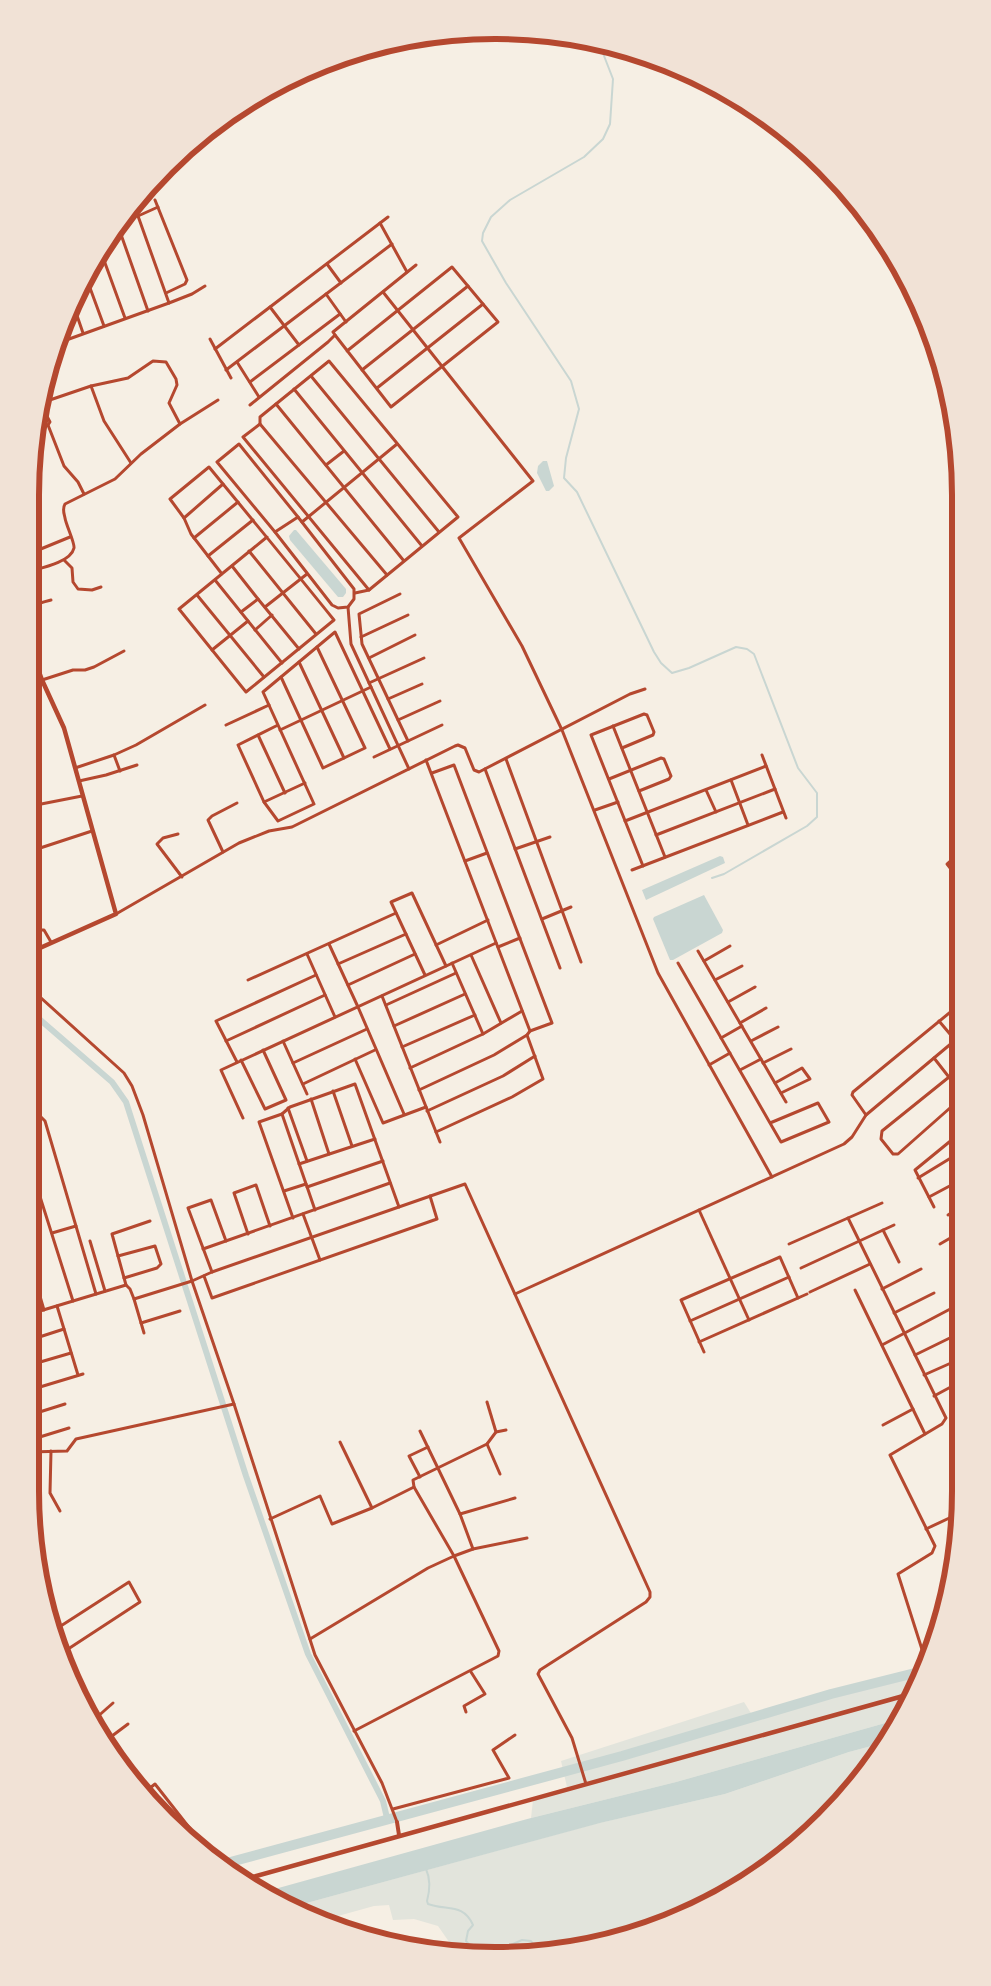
<svg xmlns="http://www.w3.org/2000/svg" width="991" height="1986" font-family="'Open Sans',sans-serif">
<rect width="100%" height="100%" fill="#f6efe4"/>
<g fill="#e2e4dc">
<path d="M922,1673L913,1696L896,1720L676,1782L531,1818L533,1800L567,1787L561,1761L744,1702L754,1718Z"/>
<path d="M879,1744L825,1819L723,1893L706,1897L708,1903L702,1908L556,1952L454,1949L438,1926L414,1919L393,1920L389,1905L374,1906L320,1921L292,1907L595,1824L725,1794L849,1752Z"/>
</g>
<g fill="#c9d6d2">
<path d="M543,461H547L554,486L549,491H546L537,473L538,466Z"/>
<path d="M294,530H296L346,589V593L343,597H338L290,540L289,536Z"/>
<path d="M720,856L723,857L725,863L646,900L642,890Z"/>
<path d="M704,895L723,930L722,933L673,960H670L653,919L654,917Z"/>
<path d="M896,1720L879,1744L849,1752L725,1794L600,1823L292,1907L264,1892L531,1818L676,1782Z"/>
</g>
<g fill="none" stroke-linecap="round" stroke-linejoin="round">
<g stroke="#c9d6d2" stroke-width="2">
<path d="M599,43L613,79L610,124L603,139L584,157L510,200L491,217L483,233L482,241L506,283L571,381L579,409L566,458L564,478L577,492L654,652L661,663L672,673L689,668L736,647L747,649L754,654L798,768L817,793V817L807,826L724,874L712,878"/>
<path d="M426,1869C431,1880 430,1890 427,1901L428,1904C447,1911 463,1903 473,1925L468,1931L466,1941L473,1949"/>
<path d="M499,1950L522,1940L531,1941L539,1951"/>
</g>
<path stroke="#c9d6d2" stroke-width="6" d="M30,1011L112,1082L126,1102L246,1476L308,1654L383,1801L387,1818"/>
<path stroke="#c9d6d2" stroke-width="10" d="M223,1864L622,1756L831,1694L923,1671"/>
<g stroke="#b5482f" stroke-width="3">
<path d="M155,200L187,280L185,284L166,293"/>
<path d="M158,207L138,216L169,303"/>
<path d="M380,223L407,272"/>
<path d="M118,226L148,311"/>
<path d="M101,252L125,318"/>
<path d="M327,264L341,283"/>
<path d="M86,277L104,326"/>
<path d="M383,292L533,481L459,538L522,646L562,730L658,973L772,1177"/>
<path d="M326,294L346,322"/>
<path d="M73,304L83,333"/>
<path d="M270,307L299,345"/>
<path d="M335,335L391,407L498,322L452,267L347,351"/>
<path d="M210,339L231,378"/>
<path d="M58,343L169,303L192,294L205,286"/>
<path d="M215,349L388,217"/>
<path d="M237,362L259,397"/>
<path d="M226,370L392,244"/>
<path d="M362,370L468,286"/>
<path d="M311,376L439,532"/>
<path d="M250,382L340,314"/>
<path d="M91,386L104,421L131,463"/>
<path d="M377,388L483,304"/>
<path d="M294,389L422,546"/>
<path d="M250,405L328,342L335,335L333,332L416,265"/>
<path d="M180,424L218,400"/>
<path d="M260,424V417L276,404"/>
<path d="M48,425L64,466L78,482L84,494"/>
<path d="M36,432L48,425L50,422L41,405"/>
<path d="M326,465L344,451"/>
<path d="M298,517L354,589V599L348,607L338,608L332,605L275,532Z"/>
<path d="M184,518L223,484"/>
<path d="M302,522L397,444"/>
<path d="M275,532L217,462L239,444L298,517"/>
<path d="M194,538L238,502"/>
<path d="M249,551L316,634"/>
<path d="M31,553L70,537"/>
<path d="M208,556L253,520"/>
<path d="M64,560L72,568L73,582L78,589L92,590L101,587"/>
<path d="M232,566L258,599L241,612"/>
<path d="M31,571C42,568 71,562 74,548C75,543 66,525 65,518C64,513 62,509 65,504L115,479L141,454L180,424L169,403L177,385L176,379L166,362L153,361L128,378L91,386L41,403"/>
<path d="M222,574L191,534L184,518L170,499L209,467C251,518 293,569 334,620L246,692L179,609L267,537"/>
<path d="M215,580L282,663"/>
<path d="M369,590L243,437L260,424L387,575"/>
<path d="M355,593L369,590L458,517L329,361L276,404L404,561"/>
<path d="M400,594L359,614L362,644L408,741L442,725"/>
<path d="M197,595L264,677"/>
<path d="M258,599L299,649"/>
<path d="M265,607L307,574"/>
<path d="M348,607L351,644L409,769"/>
<path d="M31,617C37,603 35,604 51,600"/>
<path d="M255,630L272,615"/>
<path d="M361,637L408,615"/>
<path d="M212,650L248,621"/>
<path d="M369,658L415,635"/>
<path d="M299,662L344,758"/>
<path d="M281,677L323,768L365,748L317,647"/>
<path d="M42,680L73,670H85L94,667L124,651"/>
<path d="M369,683L424,658"/>
<path d="M388,699L422,684"/>
<path d="M398,720L440,701"/>
<path d="M226,725L269,705"/>
<path d="M278,725L238,745L264,802L278,821L314,804L263,692L335,632L390,749"/>
<path d="M613,726L665,857"/>
<path d="M280,730L371,687"/>
<path d="M258,735L285,793"/>
<path d="M622,748L653,735L654,732L647,715L644,714L591,735L643,866"/>
<path d="M114,755L120,771"/>
<path d="M762,755L786,818"/>
<path d="M374,757L408,741"/>
<path d="M506,759L581,962"/>
<path d="M426,760L530,1031L527,1035L543,1079L512,1097L436,1132"/>
<path d="M75,768L114,755L136,745L205,705"/>
<path d="M485,769L560,968"/>
<path d="M432,773L454,765L552,1023L530,1031"/>
<path d="M609,779L661,758L664,759L671,776L669,779L639,791"/>
<path d="M731,780L748,825"/>
<path d="M79,781L106,775L137,765"/>
<path d="M706,790L716,812"/>
<path d="M264,802L305,783"/>
<path d="M31,806L82,796"/>
<path d="M595,810L618,802"/>
<path d="M625,821L766,766"/>
<path d="M178,834L163,838L157,844L182,877"/>
<path d="M656,835L775,789"/>
<path d="M515,849L550,837"/>
<path d="M31,851L92,831"/>
<path d="M223,852L208,820L212,816L237,803"/>
<path d="M958,854L947,864L958,878"/>
<path d="M465,861L487,853"/>
<path d="M632,870L783,812"/>
<path d="M116,914L239,843L269,831L292,827L455,746L458,745L465,748L474,770L479,772L630,694L645,689"/>
<path d="M542,919L571,907"/>
<path d="M31,930H44L51,942"/>
<path d="M329,944L358,1007L404,1114"/>
<path d="M436,945L488,920"/>
<path d="M498,947L520,938"/>
<path d="M698,951L786,1102"/>
<path d="M307,954L335,1017"/>
<path d="M471,955L501,1023"/>
<path d="M704,961L730,946"/>
<path d="M452,963L483,1034"/>
<path d="M678,963L770,1123L781,1142L829,1122L818,1103L770,1123"/>
<path d="M338,964L406,934"/>
<path d="M425,975L391,902L412,893L446,966"/>
<path d="M248,980L396,913"/>
<path d="M715,980L742,966"/>
<path d="M348,985L415,954"/>
<path d="M30,988L124,1073L132,1086L143,1115L192,1281L234,1404L315,1655L382,1783L397,1822"/>
<path d="M382,996L440,1142"/>
<path d="M728,1002L755,987"/>
<path d="M386,1005L456,973"/>
<path d="M939,1021L955,1040"/>
<path d="M740,1023L766,1008"/>
<path d="M394,1026L465,994"/>
<path d="M30,1029L40,1024"/>
<path d="M721,1038L742,1026"/>
<path d="M226,1041L325,995"/>
<path d="M283,1041L307,1094"/>
<path d="M751,1041L778,1027"/>
<path d="M402,1047L475,1015"/>
<path d="M934,1058L959,1090"/>
<path d="M355,1059L383,1123L426,1107"/>
<path d="M241,1060L265,1109L286,1100L263,1050"/>
<path d="M237,1062L216,1021L316,975"/>
<path d="M293,1063L367,1029"/>
<path d="M763,1063L791,1049"/>
<path d="M709,1065L730,1053"/>
<path d="M410,1068L483,1034L522,1011"/>
<path d="M959,1069L882,1131L881,1139L893,1154H898L959,1100"/>
<path d="M740,1070L761,1059"/>
<path d="M775,1083L802,1068L810,1079L781,1093"/>
<path d="M303,1084L375,1050"/>
<path d="M419,1090L494,1055L527,1035"/>
<path d="M333,1091L352,1146"/>
<path d="M311,1099L329,1154"/>
<path d="M288,1108L307,1161"/>
<path d="M427,1111L503,1076L535,1056"/>
<path d="M282,1114L315,1210"/>
<path d="M866,1115L852,1095L853,1092L959,1005"/>
<path d="M30,1118L39,1115L45,1121L96,1294"/>
<path d="M243,1118L221,1070L496,943"/>
<path d="M299,1164L375,1139"/>
<path d="M30,1165L73,1301"/>
<path d="M918,1178L959,1153"/>
<path d="M307,1187L383,1161"/>
<path d="M284,1191L306,1184"/>
<path d="M929,1197L959,1181"/>
<path d="M934,1207L915,1170L959,1134"/>
<path d="M699,1210L749,1320"/>
<path d="M303,1214L320,1260"/>
<path d="M948,1215L959,1208"/>
<path d="M293,1218L259,1122L282,1114L290,1107L355,1084L399,1207"/>
<path d="M848,1218L946,1418L942,1424L890,1455L935,1546L932,1553L898,1574L926,1662"/>
<path d="M883,1230L899,1262"/>
<path d="M52,1233L76,1226"/>
<path d="M248,1234L234,1193L256,1185L270,1226"/>
<path d="M90,1241L105,1291"/>
<path d="M789,1244L882,1203"/>
<path d="M940,1244L959,1233"/>
<path d="M203,1249L390,1183"/>
<path d="M118,1256L155,1246L161,1264L157,1268L124,1278"/>
<path d="M952,1265L959,1261"/>
<path d="M801,1268L894,1225"/>
<path d="M212,1272L188,1208L211,1200L226,1241"/>
<path d="M204,1276L212,1298L437,1219L430,1196"/>
<path d="M126,1285L112,1234L150,1221"/>
<path d="M30,1288L38,1284L30,1267"/>
<path d="M882,1289L921,1269"/>
<path d="M855,1290L925,1434"/>
<path d="M810,1292L870,1264"/>
<path d="M39,1293L44,1310"/>
<path d="M515,1294L844,1144L852,1137L866,1115L959,1037"/>
<path d="M134,1299L144,1333"/>
<path d="M57,1306L78,1375"/>
<path d="M894,1313L934,1293"/>
<path d="M30,1314L126,1285L130,1289L134,1299L192,1281L212,1272L465,1184L650,1592V1597L646,1602L540,1670L538,1674L572,1738L586,1784"/>
<path d="M690,1321L789,1277"/>
<path d="M141,1323L180,1311"/>
<path d="M30,1340L64,1329"/>
<path d="M699,1342L807,1294"/>
<path d="M882,1345L954,1307"/>
<path d="M704,1352L681,1300L780,1257L798,1298"/>
<path d="M915,1355L960,1333"/>
<path d="M30,1365L71,1353"/>
<path d="M924,1375L960,1359"/>
<path d="M30,1390L83,1374"/>
<path d="M934,1396L960,1382"/>
<path d="M487,1402L496,1432"/>
<path d="M30,1415L65,1404"/>
<path d="M883,1425L913,1409"/>
<path d="M420,1431L460,1514L473,1549"/>
<path d="M30,1440L69,1428"/>
<path d="M340,1442L372,1508"/>
<path d="M487,1444L500,1474"/>
<path d="M51,1451L50,1493L60,1511"/>
<path d="M30,1452L67,1451L76,1439L234,1404"/>
<path d="M420,1477L409,1456L428,1447"/>
<path d="M460,1514L515,1498"/>
<path d="M270,1519L320,1496L332,1524L372,1508L414,1487"/>
<path d="M926,1529L960,1513"/>
<path d="M53,1631L129,1582L140,1602L62,1653"/>
<path d="M310,1639L428,1568L454,1556L473,1549L527,1538"/>
<path d="M466,1712L464,1706L485,1694L471,1672"/>
<path d="M96,1718L113,1703"/>
<path d="M354,1731L498,1656L499,1651L454,1556L414,1487L413,1480L487,1444L496,1432L506,1430"/>
<path d="M108,1739L128,1724"/>
<path d="M145,1792L155,1784L206,1849"/>
<path d="M393,1809L509,1778L493,1750L515,1735"/>
<path d="M710,1902L713,1900"/>
</g>
<path stroke="#b5482f" stroke-width="4" d="M397,1822L399,1835"/>
<g stroke="#b5482f" stroke-width="4.5">
<path d="M31,952L116,914L64,728L42,680L31,650"/>
<path d="M242,1880L914,1693"/>
</g>
</g>
<path d="M0 0H991V1986H0ZM495 39H496A456 456 0 0 1 952 495V1491A456 456 0 0 1 496 1947H495A456 456 0 0 1 39 1491V495A456 456 0 0 1 495 39Z" fill="#f1e2d6" fill-rule="evenodd"/>
<path fill="none" stroke="#b5482f" stroke-width="6" d="M495 39H496A456 456 0 0 1 952 495V1491A456 456 0 0 1 496 1947H495A456 456 0 0 1 39 1491V495A456 456 0 0 1 495 39Z"/>
</svg>
